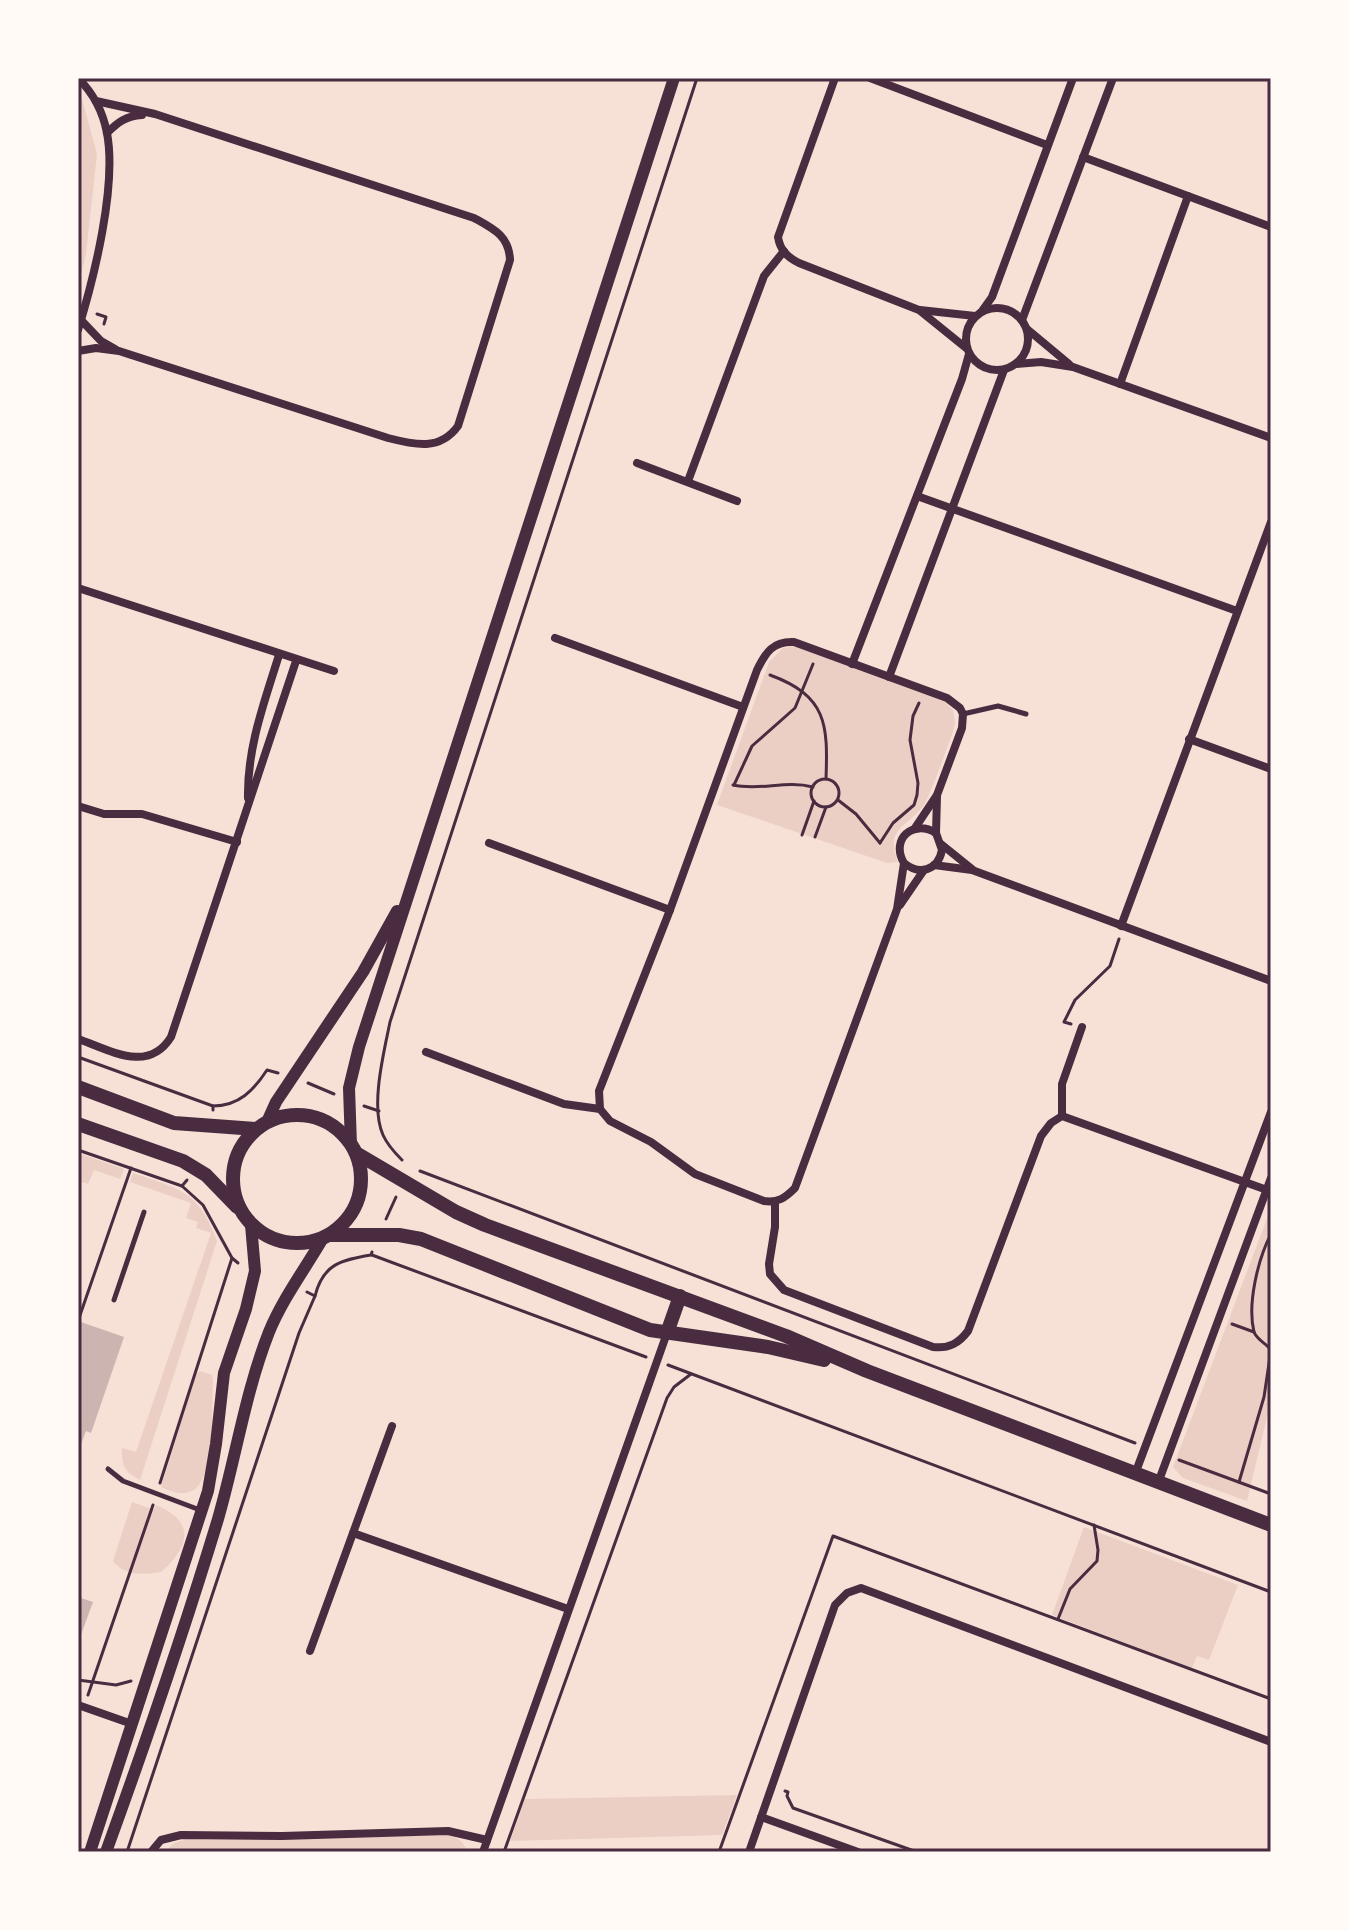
<svg xmlns="http://www.w3.org/2000/svg" width="1349" height="1930" font-family="Ubuntu,sans-serif">
<rect width="100%" height="100%" fill="#f7e1d7"/>
<g fill="#ebcfc5">
<path d="M78,96L82,99L97,154L86,254L78,288Z"/>
<path d="M799,646L943,700L953,710C954,716 956,722 954,728C950,741 930,796 924,805C908,827 884,828 898,862L887,863L717,805L769,662L783,648Z"/>
<path d="M78,1153L124,1169L120,1179L94,1170L88,1184L78,1181Z"/>
<path d="M133,1173C180,1189 199,1191 217,1241L140,1480C124,1472 122,1466 122,1448L136,1452L211,1233L196,1228L198,1222L186,1218L191,1203L130,1182Z"/>
<path d="M1271,1208V1400L1247,1501L1183,1478L1173,1467Z"/>
<path d="M200,1371L212,1375L213,1380C212,1403 215,1481 192,1491C181,1496 171,1491 161,1487L196,1374Z"/>
<path d="M132,1502L154,1510L156,1505C196,1522 190,1546 161,1572C143,1575 124,1576 113,1561Z"/>
<path d="M1084,1527L1238,1585L1209,1660L1197,1656L1192,1668L1052,1615Z"/>
<path d="M737,1795L722,1835L510,1841L525,1799Z"/>
<path d="M452,1835L462,1842L468,1852H164L174,1843L187,1839Z"/>
</g>
<g fill="#ccb4b1">
<path d="M78,1321L124,1337L91,1433L86,1431L78,1452Z"/>
<path d="M78,1597L93,1602L78,1643Z"/>
</g>
<g fill="none" stroke-linecap="round" stroke-linejoin="round">
<g stroke="#4a2c40" stroke-width="3">
<path d="M97,314L106,317L104,324"/>
<path d="M770,675C827,696 828,724 826,779"/>
<circle cx="825" cy="793" r="14"/>
<path d="M733,785C760,791 786,780 813,787"/>
<path d="M734,785L752,746L795,708L813,664"/>
<path d="M838,800L856,814L880,843"/>
<path d="M802,835L814,801"/>
<path d="M815,837L826,807"/>
<path d="M880,843L893,823L914,805L917,795L918,783L910,740L913,716L919,703"/>
<path d="M1071,1024L1064,1022L1075,1000L1110,966L1119,939"/>
<path d="M78,1057L213,1106"/>
<path d="M308,1083L334,1094"/>
<path d="M364,1106L379,1111"/>
<path d="M213,1110V1106C239,1106 254,1090 267,1070L278,1073"/>
<path d="M78,1150L182,1186"/>
<path d="M402,1160C394,1152 387,1144 383,1135C370,1106 384,1052 390,1022L697,78"/>
<path d="M420,1171L1135,1443"/>
<path d="M187,1180L182,1186L203,1205L232,1258L238,1263"/>
<path d="M386,1219L396,1197"/>
<path d="M372,1255L646,1357"/>
<path d="M307,1292L315,1296C323,1264 341,1260 371,1255L372,1252"/>
<path d="M78,1321L131,1168"/>
<path d="M1232,1324L1254,1332"/>
<path d="M668,1365L1271,1592"/>
<path d="M1179,1460L1271,1494"/>
<path d="M1239,1482L1264,1397L1271,1350C1266,1343 1257,1340 1254,1332C1247,1304 1258,1259 1271,1234"/>
<path d="M160,1483L232,1258"/>
<path d="M1058,1619L1070,1589L1097,1561L1098,1550L1094,1525"/>
<path d="M78,1680L116,1685L131,1681"/>
<path d="M88,1695L153,1505"/>
<path d="M785,1791L788,1792L787,1796L793,1808L917,1852"/>
<path d="M127,1852L299,1333L315,1296"/>
<path d="M504,1852L667,1398L674,1387L691,1374"/>
<path d="M719,1852L833,1536L1271,1699"/>
</g>
<g stroke="#4a2c40" stroke-width="5">
<path d="M963,714L998,706L1026,714"/>
<path d="M114,1300L144,1212"/>
<path d="M108,1469L123,1481L200,1510"/>
</g>
<g stroke="#4a2c40" stroke-width="8">
<path d="M78,78C93,93 103,112 107,133C117,186 94,278 78,330"/>
<path d="M835,78L778,237C780,250 787,257 799,263L919,310L966,348"/>
<path d="M870,78L1047,145"/>
<path d="M107,133C118,122 126,116 142,115"/>
<path d="M1083,157L1271,227"/>
<circle cx="997" cy="339" r="31"/>
<path d="M920,310L975,316"/>
<path d="M982,311L992,297L1073,78"/>
<path d="M81,320L101,341L115,349"/>
<path d="M1022,320L1113,78"/>
<path d="M1027,329L1069,364"/>
<path d="M78,351L96,348L119,351L388,438C415,445 440,451 458,426L510,260C509,236 494,229 474,218L155,114L96,101"/>
<path d="M1016,364L1041,362L1073,367L1271,438"/>
<path d="M1120,384L1188,196"/>
<path d="M637,463L737,501"/>
<path d="M688,481L764,276L784,251"/>
<path d="M917,496L1237,611"/>
<path d="M78,588L334,671"/>
<path d="M555,638L743,707"/>
<path d="M852,664L962,379L969,354"/>
<path d="M889,677L1004,370"/>
<path d="M1189,739L1271,769"/>
<path d="M248,798C247,748 264,703 279,655"/>
<path d="M78,806L104,814H142L237,842"/>
<path d="M936,833L937,796"/>
<path d="M489,843L670,910"/>
<path d="M941,844L972,869"/>
<path d="M904,863C920,876 938,870 942,850L936,833C913,819 890,839 904,863L897,909L795,1188C785,1198 778,1203 764,1201L695,1174L651,1142L610,1121L600,1109L599,1091L670,910L757,670C766,652 773,641 794,642L947,698L960,708L963,714L962,728L937,795L915,828"/>
<path d="M934,865L972,870L1271,981"/>
<path d="M900,905L924,870"/>
<path d="M1121,926L1271,522"/>
<path d="M78,1039C110,1050 148,1074 171,1037L296,661"/>
<path d="M426,1052L564,1104L600,1109"/>
<path d="M1062,1116V1084L1082,1027"/>
<path d="M775,1202V1227L769,1264L770,1274L784,1290L933,1347C949,1349 959,1343 968,1331L1041,1136L1051,1123L1062,1116L1267,1190"/>
<path d="M1135,1474L1271,1112"/>
<path d="M1158,1483L1271,1178"/>
<path d="M353,1533L568,1609"/>
<path d="M310,1651L392,1426"/>
<path d="M78,1705L132,1724"/>
<path d="M761,1817L858,1852"/>
<path d="M151,1852L161,1840L181,1835L282,1836L448,1831L487,1840"/>
<path d="M483,1852L667,1333"/>
<path d="M749,1852L835,1605L847,1593L861,1588L1271,1742"/>
</g>
<g stroke="#4a2c40" stroke-width="12">
<path d="M267,1122L276,1102L363,972L397,911"/>
<path d="M351,1145L349,1088L359,1047L674,78"/>
<path d="M90,1852L208,1491L216,1444L224,1373L246,1309L255,1271L251,1225"/>
<path d="M106,1852C146,1742 184,1631 218,1519C236,1457 245,1393 269,1332C283,1298 305,1269 323,1238"/>
</g>
<g stroke="#4a2c40" stroke-width="14">
<path d="M78,1087L174,1123L256,1129"/>
<circle cx="297" cy="1179" r="64"/>
<path d="M78,1124L183,1161L206,1175L237,1207"/>
<path d="M356,1153L456,1212L485,1225L786,1336L867,1371L1271,1525"/>
<path d="M329,1235H399L421,1239L650,1330L768,1347L824,1360"/>
<path d="M667,1333L680,1296"/>
</g>
</g>
<rect width="1349" height="1930" fill="none" stroke="#fffaf5" stroke-width="160"/>
<rect x="80" y="80" width="1189" height="1770" fill="none" stroke="#4a2c40" stroke-width="3"/>
</svg>
